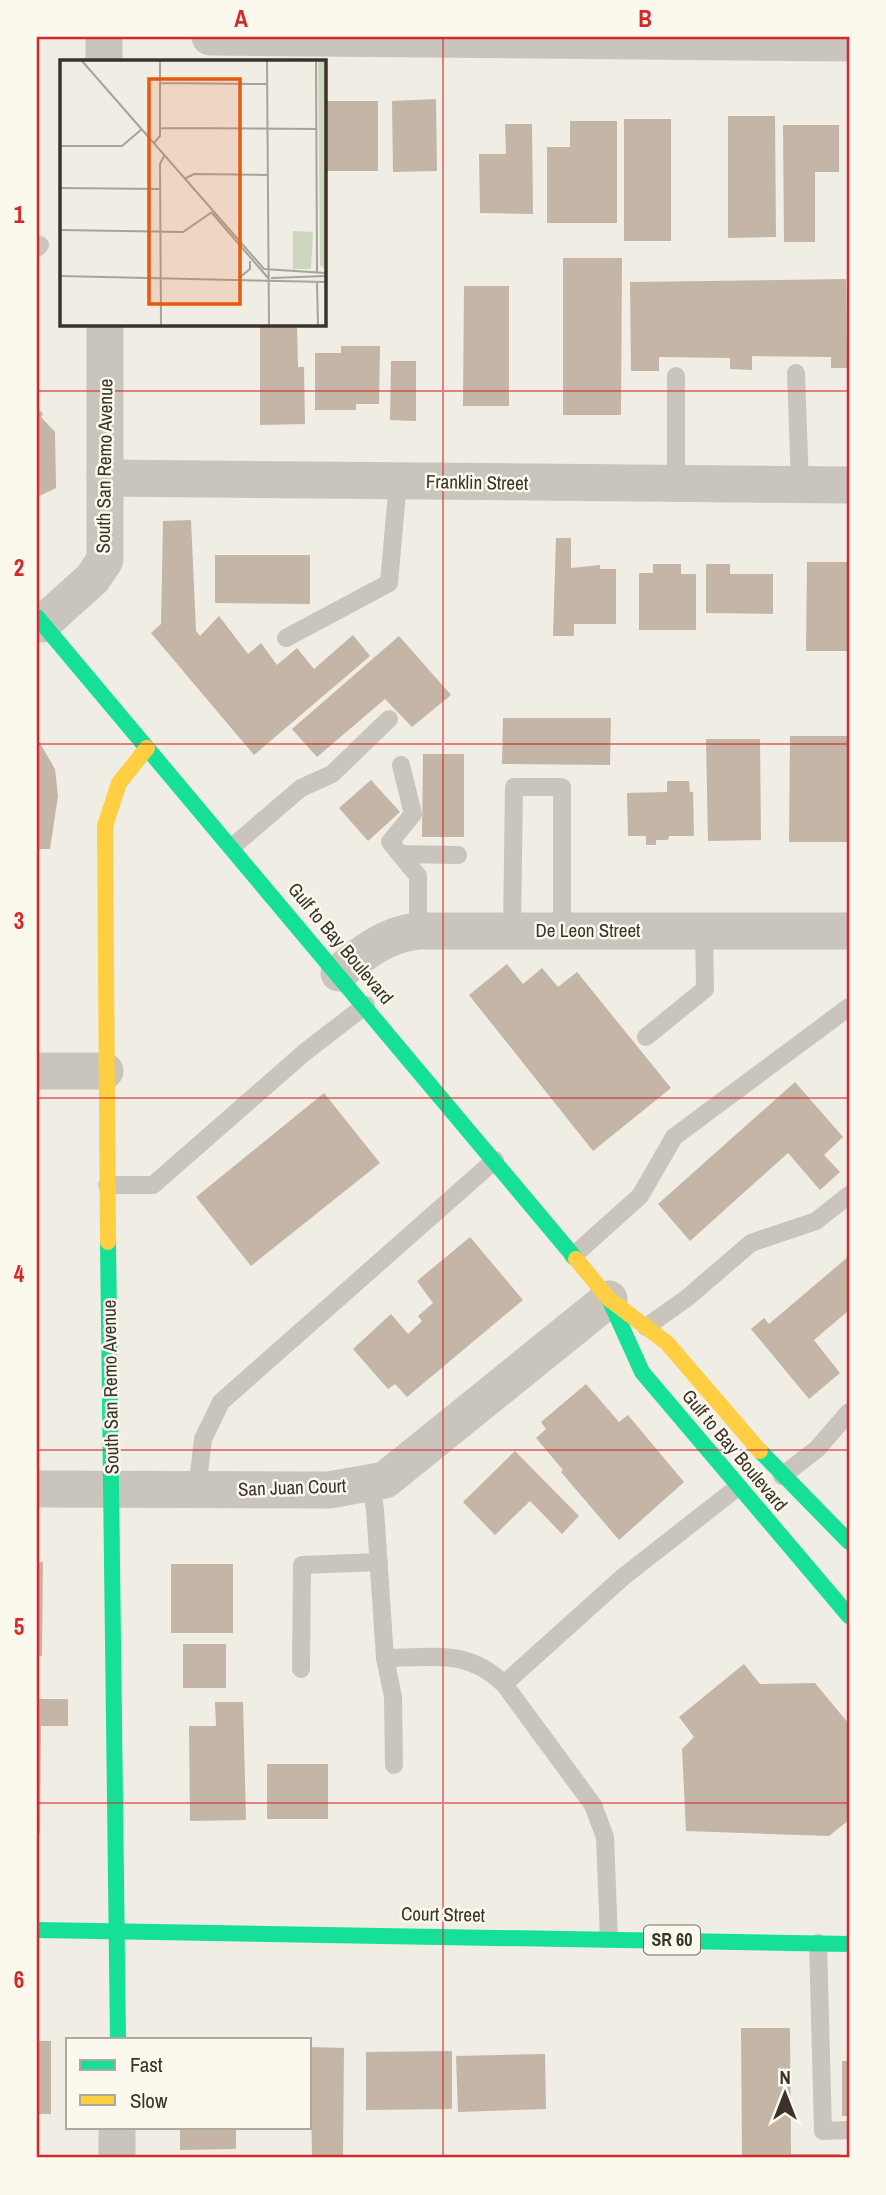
<svg xmlns="http://www.w3.org/2000/svg" width="886" height="2195" font-family="'Archivo Narrow',sans-serif">
<rect width="100%" height="100%" fill="#f0ede4"/>
<g fill="#c4b5a6">
<path d="M436,99L437,171L393,172L392,101Z"/>
<rect x="326" y="101" width="52" height="70"/>
<path d="M728,116H775L776,237L728,238Z"/>
<rect x="624" y="119" width="47" height="122"/>
<path d="M570,121H617V223H547V147H570Z"/>
<path d="M505,124H532L533,214L480,213L479,154H506Z"/>
<path d="M783,125H839V172H815V242H784Z"/>
<path d="M563,258H622L621,415H563Z"/>
<path d="M846,279L847,368H831V357L752,356V370L730,369V358L659,357V371H631L630,282Z"/>
<path d="M464,286H509V406H463Z"/>
<path d="M260,324H297L298,367H304L305,424L260,425Z"/>
<path d="M341,346H380L379,404H356V410H315V353H341Z"/>
<path d="M391,361H416V421L390,420Z"/>
<path d="M37,407L43,414L41,417L55,432L56,488L37,497Z"/>
<path d="M191,520L196,631L200,636L219,616L248,654L261,643L277,665L297,648L314,669L353,635L370,656L254,755L151,633L161,624L163,521Z"/>
<path d="M556,538H571V568L600,565V569H616V624H574V636H553Z"/>
<path d="M215,555H310V604L215,603Z"/>
<path d="M807,562H849V651H806Z"/>
<path d="M653,564H681V574H696V630H639V573H653Z"/>
<path d="M706,564H730V574H773V614L706,613Z"/>
<path d="M399,636L451,695L412,727L385,699L317,757L292,729Z"/>
<path d="M503,718H611L610,765L502,764Z"/>
<path d="M790,736H849V842H789Z"/>
<path d="M37,738L55,769L58,796L50,849H37Z"/>
<path d="M706,739H760L761,840L708,841Z"/>
<path d="M423,754H464V837H422Z"/>
<path d="M371,780L400,812L368,841L339,808Z"/>
<path d="M667,781H689L690,792H693L694,836H669L668,840H656V845H646V836H628L627,793L667,792Z"/>
<path d="M507,964L523,984L542,968L558,987L577,972L671,1088L593,1151L469,995Z"/>
<path d="M795,1082L843,1137L824,1155L840,1172L820,1190L788,1153L690,1241L658,1204Z"/>
<path d="M324,1093L380,1163L251,1266L196,1197Z"/>
<path d="M470,1237L523,1300L407,1397L395,1384L388,1389L353,1349L391,1314L408,1334L422,1321L418,1316L433,1303L417,1281Z"/>
<path d="M849,1256V1310L814,1340L840,1373L809,1399L751,1329L764,1318L769,1324Z"/>
<path d="M586,1384L619,1422L628,1415L684,1482L619,1540L561,1472L563,1470L536,1438L546,1429L541,1422Z"/>
<path d="M515,1451L579,1516L562,1534L530,1501L495,1535L463,1502Z"/>
<path d="M37,1562H43L42,1656H37Z"/>
<rect x="171" y="1564" width="62" height="69"/>
<rect x="183" y="1644" width="43" height="44"/>
<path d="M744,1664L760,1684L815,1683L849,1724V1820L829,1836L686,1831L682,1749L694,1737L679,1717Z"/>
<path d="M37,1699H68V1726H41L40,1833H37Z"/>
<path d="M215,1702H243L246,1820L190,1821L189,1726H216Z"/>
<rect x="267" y="1764" width="61" height="55"/>
<path d="M741,2028H790L791,2154H840V2158H742Z"/>
<rect x="37" y="2041" width="14" height="73"/>
<path d="M310,2047L344,2048L343,2158H312Z"/>
<path d="M452,2051V2109L366,2110V2052Z"/>
<path d="M545,2054L546,2109L458,2112L456,2056Z"/>
<rect x="842" y="2061" width="7" height="55"/>
<path d="M180,2127H236V2149L180,2150Z"/>
</g>
<g fill="none" stroke-linecap="round" stroke-linejoin="round">
<g stroke="#c9c5bd" stroke-width="18">
<path d="M37,248L40,245"/>
<path d="M796,373L800,485"/>
<path d="M676,376V484"/>
<path d="M286,638L389,583L398,481"/>
<path d="M401,765L413,814L390,842L418,876V931"/>
<path d="M232,847L301,788L332,774L389,719"/>
<path d="M400,854L458,855"/>
<path d="M512,929L514,787H562V930"/>
<path d="M646,1037L705,989L704,930"/>
<path d="M107,1185H153L305,1052L366,1005"/>
<path d="M573,1256L640,1196L674,1137L849,1007"/>
<path d="M646,1327L687,1298L751,1243L816,1221L849,1195"/>
<path d="M782,1476L817,1449L849,1412"/>
<path d="M370,1482L375,1509L385,1658C433,1658 467,1648 504,1684"/>
<path d="M197,1490L203,1439L221,1402L495,1160"/>
<path d="M385,1658L393,1697L394,1765"/>
<path d="M301,1669L302,1565L379,1562"/>
<path d="M609,1939L605,1837L593,1805L504,1684L623,1577L738,1487"/>
<path d="M818,1943L823,2131L849,2130"/>
</g>
<g stroke="#c9c5bd" stroke-width="37">
<path d="M104,37V61"/>
<path d="M210,37L849,43"/>
<path d="M105,478L849,485"/>
<path d="M42,624L92,579L105,560V324"/>
<path d="M339,973C362,953 387,934 418,931H849"/>
<path d="M37,1071H105"/>
<path d="M37,1489L329,1490L385,1480L609,1299"/>
<path d="M117,2158V2127"/>
</g>
<g stroke="#16e098" stroke-width="16">
<path d="M37,617L576,1259"/>
<path d="M108,1242L118,2039"/>
<path d="M610,1301L642,1372L849,1616"/>
<path d="M760,1451L849,1542"/>
<path d="M37,1930L849,1944"/>
</g>
<g stroke="#ffcf43" stroke-width="16">
<path d="M108,1242L105,826L119,783L147,748"/>
<path d="M576,1259L609,1299L667,1343L760,1451"/>
</g>
</g>
<path fill="none" stroke="#d62828" stroke-width="2" stroke-opacity="0.55" d="M443,37V2158M37,391H849M37,744H849M37,1098H849M37,1450H849M37,1803H849"/>
<g text-anchor="middle" stroke-width="5" stroke-linejoin="round" paint-order="stroke">
<rect fill="#fbf8ed" stroke="#756e65" stroke-width="2" x="644" y="1925.5" width="56" height="29" rx="5"/>
<g font-size="18" font-weight="bold" fill="#3b332b">
<text x="672" y="1946">SR 60</text>
</g>
<g font-size="19" fill="#3b332b" stroke="#fbf8ed">
<text transform="translate(104 466) rotate(-89)" y="7">South San Remo Avenue</text>
<text transform="translate(477 482) rotate(1)" y="7">Franklin Street</text>
<text x="588" y="937">De Leon Street</text>
<text transform="translate(341 943) rotate(50)" y="7">Gulf to Bay Boulevard</text>
<text transform="translate(110 1387) rotate(-91)" y="7">South San Remo Avenue</text>
<text transform="translate(735 1450) rotate(50)" y="7">Gulf to Bay Boulevard</text>
<text transform="translate(292 1487) rotate(-2)" y="7">San Juan Court</text>
<text transform="translate(443 1914) rotate(1)" y="7">Court Street</text>
</g>
</g>
<g transform="translate(60 60)">
<rect width="266" height="266" fill="#f0ede4"/>
<path d="M258,1H266V210L260,205ZM233,171L253,172L251,209H233Z" fill="#cdd6be"/>
<path fill="none" stroke="#a8a39a" stroke-width="2" d="M22,1L204,209L266,213M207,1L209,265M256,1L257,212M100,23L207,24M100,68L256,69M94,83L100,76V1M0,86H62L82,69M124,119L134,114L208,115M0,128L100,129M152,153L209,219M0,170L123,172L152,152M0,216L266,222M179,218L190,209V201M211,218L266,216M257,222L258,265M101,265L100,104L104,96"/>
<path fill="#e8590c" fill-opacity="0.15" stroke="#e8590c" stroke-width="3.5" d="M89,19H180V244H89Z"/>
<rect width="266" height="266" fill="none" stroke="#3b332b" stroke-width="3.5"/>
</g>
<rect width="886" height="2195" fill="none" stroke="#fbf8ed" stroke-width="77"/>
<rect x="66" y="2038" width="245" height="91" fill="#fbf8ed" stroke="#aea99f" stroke-width="2"/>
<rect x="80" y="2060" width="35" height="10" fill="#16e098" stroke="#aea99f" stroke-width="2"/>
<text x="130" y="2072" font-size="21" fill="#3b332b">Fast</text>
<rect x="80" y="2095" width="35" height="10" fill="#ffcf43" stroke="#aea99f" stroke-width="2"/>
<text x="130" y="2108" font-size="21" fill="#3b332b">Slow</text>
<g transform="translate(785 2094)" stroke="#fbf8ed" stroke-width="5" paint-order="stroke">
<path d="M0-5L12 26L0 18L-12 26Z" fill="#3b332b"/>
<text y="-10" font-size="19" font-weight="bold" text-anchor="middle" fill="#3b332b">N</text>
</g>
<rect x="38" y="38" width="810" height="2118" fill="none" stroke="#d62828" stroke-width="2.5"/>
<g font-size="23" text-anchor="middle" font-weight="bold" fill="#d62828">
<text x="241" y="27">A</text>
<text x="645" y="27">B</text>
<text x="19" y="223">1</text>
<text x="19" y="576">2</text>
<text x="19" y="929">3</text>
<text x="19" y="1282">4</text>
<text x="19" y="1635">5</text>
<text x="19" y="1988">6</text>
</g>
</svg>
